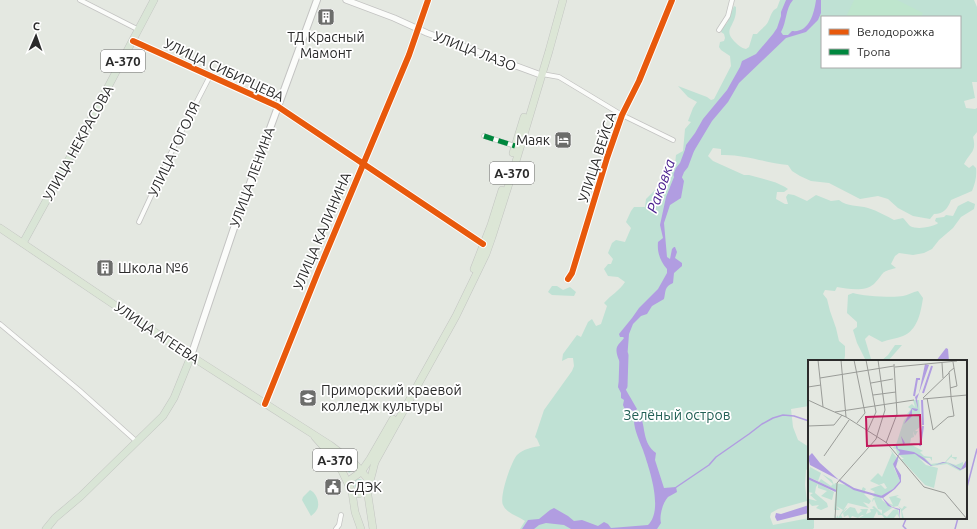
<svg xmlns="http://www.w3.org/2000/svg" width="977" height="529" font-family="Ubuntu,sans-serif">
<rect width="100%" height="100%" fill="#e4e8e1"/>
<g fill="#bfe1d4" fill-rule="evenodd">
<path d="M780,0H974L977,7V82H972L975,98L964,101L966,108L975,109L977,108V132L973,137C977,152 970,152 964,164L969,168L973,165L976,168C977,176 975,184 972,191L951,200C948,208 944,214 934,214L930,219L913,216L898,208L888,199L878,196L860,199L829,183L811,181L800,176L792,171L788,165C766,163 744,154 721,155V149L713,148L708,156L713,161L744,175H749C762,179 777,181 788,189L784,192H777L776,199L785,204H788L786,197L788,194L794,195L807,201L816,195L831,201L839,200C847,207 858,205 868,208C878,211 886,216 894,220L903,218C905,220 908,224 910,226C918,230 930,227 937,224L938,223L935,221L936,218L944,217L946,215L953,216L958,206L968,201L975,204L974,209L961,217L953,228L939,240L932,249L924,253L913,255L899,253L895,256L891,264L896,268C879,272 885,273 874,284C865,292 848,289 837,287L835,291L825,290L823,294L827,299L830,311L836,328L839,341L845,346V356L844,361H809V406L791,409L793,427L798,440L809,447V468L806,470L805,485L807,501L778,509L771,513L770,517L773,525L809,518L814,520V528L813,529H520L525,521C518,516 507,514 503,505C499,497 511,462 517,455C523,449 533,447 540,446L537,439L535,437L544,410L572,371L574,366L573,358H568L562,361L563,354L577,335L581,337L588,322L592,319L596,326L601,324L607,306L604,303C611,295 619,291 625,282L618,277L608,276L604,269L608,264H611L613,259L608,253L612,243L616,240L625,242L631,228L626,222L631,211L634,207H645L646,199L662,183V177L668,173L669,168L675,164L676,155L683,151L685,129L691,122L688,121L693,108L697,102L688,97L678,86L707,97L711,100L714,99L731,66L730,56L721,50L719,47L720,42L724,41L725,38L724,34L721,32L723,27L727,23L734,6L736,7C736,10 736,14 735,17C732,28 724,31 735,42C738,45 741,48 746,49L749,47L753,34H757C760,30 766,26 768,22C771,16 771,11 777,8ZM822,17H960V67H822Z"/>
<path d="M552,286H557L563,290L570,287L576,292L574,296L552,295L548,292Z"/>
<path d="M918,291L923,298C921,311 918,330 903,336C896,339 889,339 882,342L869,335L865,339L871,359L872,361H866L857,343L853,330L857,327V322L847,313L848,295L853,293C862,296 894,298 903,296C908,295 913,292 918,291Z"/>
<path d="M895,345H902L888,361H881L888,355Z"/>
<path d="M338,454L354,469L349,473Z"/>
<circle cx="359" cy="484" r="5"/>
<path d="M310,490C317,493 321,505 316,511C315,513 313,514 311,516L302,500L303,497Z"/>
</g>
<path fill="#bee5cd" d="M854,0H897L923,13L921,17H846Z"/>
<g fill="#b19de1">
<path d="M786,0H793C785,9 787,22 781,32L783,35H788L792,31C809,33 814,14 816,0H821V13L818,20L806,32L786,38L739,83L728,102L712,121L694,151L685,159L684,157L686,145L695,133L703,119L727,90L740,67L742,61L756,54L773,34L777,28L781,16V12Z"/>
<path d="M683,164L685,167L680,174L684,181L681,198L670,205L664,223L667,257L670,259L672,249L674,247H675L677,252L675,258L682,263V266L674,273L673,283C664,287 666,291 664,299L652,306L647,314L641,316L633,324L629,334L627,360L623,366C619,362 615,352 617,347C618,344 622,341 624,338L623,337H620L619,334L632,318L639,308L658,289L667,273V269C660,261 657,252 658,242L663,238L660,225L666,197L676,172L680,166Z"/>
<path d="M946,348L948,349L949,361H936Z"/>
<path d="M622,374L624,377L626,390L637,409L634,412L632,410L626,412L623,405L624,400L621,398V393L618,387L620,377Z"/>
<path d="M635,415H640C646,427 642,443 656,453L655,460L664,488L676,487L677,492C674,494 671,495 668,497C663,502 659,516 661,523L657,529H571L564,525L546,523L539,525L534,529H522L528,520L539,519L550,510L554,508L568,516L574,521L582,520L598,526L604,522L608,524L611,528L648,525C664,510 649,468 643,450C640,442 631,424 635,415Z"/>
<path d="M809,505V513L777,521L775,517L776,513L781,514Z"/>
</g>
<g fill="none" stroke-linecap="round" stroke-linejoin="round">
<g stroke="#b19de1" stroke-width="1.5">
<path d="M675,488L709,465L716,457L749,434L762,424L773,418L783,415L794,416L809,421"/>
<path d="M966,491L977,449"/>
<path d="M906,519L903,526L906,529"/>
<path d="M955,529L958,518"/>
</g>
<g stroke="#b19de1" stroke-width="9">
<path d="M678,175L680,170L684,165L690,149"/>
<path d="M623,386L624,355"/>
</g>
<defs>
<g id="minor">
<path d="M80,0L139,30"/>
<path d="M719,30L728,16L732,0"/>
<path d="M133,41L277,106L483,244"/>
<path d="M542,74L559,77L622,115L673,140"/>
<path d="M484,136L515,146"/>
<path d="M139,222L176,142L210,76"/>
<path d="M568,279L572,273L607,158L622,115L639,81L672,0"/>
<path d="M0,324L79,390L136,441"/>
<path d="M265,404L318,272L409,55L428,0"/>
<path d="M336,529L339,525L341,515"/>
</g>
<path id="tertiary" d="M346,0L394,18L427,33L538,74"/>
<path id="secondary" d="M191,356L238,216L317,0"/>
<g id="primary">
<path d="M23,243L90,121L154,0"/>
<path d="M46,529L55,518L81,496L163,416L174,398L191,356"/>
</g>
<g id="trunk">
<path d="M513,153L524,117"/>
<path d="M0,228L183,351L330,445L355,464L367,478L368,483"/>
<path d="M474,269L491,225L502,190"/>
<path d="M315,437L331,455L342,471L352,492L359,494C370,491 372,472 375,462L456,316L486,254L492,237L514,168L549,51L563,0"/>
<path d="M349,487L351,479L361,472L370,459L393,419"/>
<path d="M367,489L373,529"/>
<path d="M352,492L355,512L361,529"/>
</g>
</defs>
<use href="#minor" stroke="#c3c3c2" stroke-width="5.5"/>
<use href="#tertiary" stroke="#c3c3c2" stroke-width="7"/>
<use href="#secondary" stroke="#c3c3c2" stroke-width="8"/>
<use href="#primary" stroke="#c3c5c2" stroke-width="8"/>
<use href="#trunk" stroke="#c3c5c2" stroke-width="8"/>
<use href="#minor" stroke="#fbfcfa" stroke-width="4"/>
<use href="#tertiary" stroke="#fbfcfa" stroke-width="5.5"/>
<use href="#secondary" stroke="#fbfcfa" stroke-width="6"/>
<use href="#primary" stroke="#d9e5d6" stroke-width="7"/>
<use href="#trunk" stroke="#dce6d6" stroke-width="7"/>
<path stroke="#00873e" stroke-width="5" stroke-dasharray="10 5" stroke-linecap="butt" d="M484,136L515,146"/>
<defs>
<g id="cycleway">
<path d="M133,41L277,106L483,244"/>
<path d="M568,279L572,273L607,158L622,115L639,81L672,0"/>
<path d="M265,404L318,272L409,55L428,0"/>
</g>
</defs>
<use href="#cycleway" stroke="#fff" stroke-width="8"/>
<use href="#cycleway" stroke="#e8590c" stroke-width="6"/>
</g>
<defs>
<symbol id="building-square" viewBox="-11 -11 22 22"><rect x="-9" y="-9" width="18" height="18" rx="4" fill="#6c6d6b" stroke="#fff"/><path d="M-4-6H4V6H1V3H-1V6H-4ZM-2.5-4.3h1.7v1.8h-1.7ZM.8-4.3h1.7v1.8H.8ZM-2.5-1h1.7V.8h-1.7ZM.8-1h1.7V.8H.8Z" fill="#fff"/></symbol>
<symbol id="hotel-square" viewBox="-11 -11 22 22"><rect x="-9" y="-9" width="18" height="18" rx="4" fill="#6c6d6b" stroke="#fff"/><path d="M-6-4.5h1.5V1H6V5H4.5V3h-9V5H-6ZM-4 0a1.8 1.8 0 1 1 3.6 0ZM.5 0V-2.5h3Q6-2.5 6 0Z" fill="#fff"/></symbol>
<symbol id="university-square" viewBox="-11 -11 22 22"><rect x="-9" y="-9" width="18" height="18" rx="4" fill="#6c6d6b" stroke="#fff"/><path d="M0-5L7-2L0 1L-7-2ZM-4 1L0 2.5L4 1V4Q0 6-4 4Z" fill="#fff"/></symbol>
<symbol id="civic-square" viewBox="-11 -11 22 22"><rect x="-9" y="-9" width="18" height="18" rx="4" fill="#6c6d6b" stroke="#fff"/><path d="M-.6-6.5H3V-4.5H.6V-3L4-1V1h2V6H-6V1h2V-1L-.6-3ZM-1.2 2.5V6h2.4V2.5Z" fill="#fff"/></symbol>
</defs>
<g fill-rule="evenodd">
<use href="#building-square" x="316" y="7" width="20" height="20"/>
<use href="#hotel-square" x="553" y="130" width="20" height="20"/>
<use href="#building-square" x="95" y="258" width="20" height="20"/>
<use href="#university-square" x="298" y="388" width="20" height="20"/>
<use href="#civic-square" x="323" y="477" width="20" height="20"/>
</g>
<g text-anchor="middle" stroke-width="3.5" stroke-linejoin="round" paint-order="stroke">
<g fill="#fff" stroke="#6b6b6b" stroke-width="1">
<rect x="101" y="50" width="44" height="22" rx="3"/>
<rect x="490" y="162" width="44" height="22" rx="3"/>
<rect x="313" y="449" width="44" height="22" rx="3"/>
</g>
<g font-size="13" font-weight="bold" fill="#2b2b2b">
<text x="123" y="66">А-370</text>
<text x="512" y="178">А-370</text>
<text x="335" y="465">А-370</text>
</g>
<g font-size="14" fill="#2b2b2b" stroke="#fff" text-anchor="start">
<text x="326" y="42" text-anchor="middle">ТД Красный<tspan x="326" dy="16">Мамонт</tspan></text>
<text x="550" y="145" text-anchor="end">Маяк</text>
<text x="118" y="273">Школа №6</text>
<text x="321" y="395">Приморский краевой<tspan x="321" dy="16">колледж культуры</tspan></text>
<text x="346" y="492">СДЭК</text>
</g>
<g font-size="14" fill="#2b2b2b" stroke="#fff">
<text transform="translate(475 51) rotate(21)" y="5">УЛИЦА ЛАЗО</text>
<text transform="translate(224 70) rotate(25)" y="5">УЛИЦА СИБИРЦЕВА</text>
<text transform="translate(78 143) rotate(-61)" y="5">УЛИЦА НЕКРАСОВА</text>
<text transform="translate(174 149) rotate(-65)" y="5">УЛИЦА ГОГОЛЯ</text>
<text transform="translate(597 157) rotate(-72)" y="5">УЛИЦА ВЕЙСА</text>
<text transform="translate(252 177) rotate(-70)" y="5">УЛИЦА ЛЕНИНА</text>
<text transform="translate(322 231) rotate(-67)" y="5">УЛИЦА КАЛИНИНА</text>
<text transform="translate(157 333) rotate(34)" y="5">УЛИЦА АГЕЕВА</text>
</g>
<g font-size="14" fill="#226055" stroke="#fff">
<text x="677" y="420">Зелёный остров</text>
</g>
<g font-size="15" font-style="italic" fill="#461c8d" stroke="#fff">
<text transform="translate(661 186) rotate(-70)" y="5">Раковка</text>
</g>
</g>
<g transform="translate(808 360)">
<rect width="159" height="159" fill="#e4e8e1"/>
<path d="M105,40H111L113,66L107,71H110L107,76L105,71L106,77L103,78L102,84L115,91L112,92L116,96L124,97V101L122,98H117L123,104L137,102L144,94V97H149L148,100L143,97L138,102L148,105L155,102V106L159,100V106L152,111L139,104L124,106L111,98L118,105L130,108L126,128L117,125L93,99H96L89,93L88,89L84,88L88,85L96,60L102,54H99L103,49L100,47L104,44L107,47ZM82,89L89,98L88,101L91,100L86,108L92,121L85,129L73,137L74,140L84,148L75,154L79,157L85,150L90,149L92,159L89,154L86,158L77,159L74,155H70L69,151L65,159L51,158L56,155H54L50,158L44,156L42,159L40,155L36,157L35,153L42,147L47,148L50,154L54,151L52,149H60L58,154L63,152L62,149H66L64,147L66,146L74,154V150L70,149L66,139L65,141L64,142L65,138H67L62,133L65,134L67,132L62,129L73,125L77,129L79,128L76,123L71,125L62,121L70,113L74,117L84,93ZM2,107L13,113L10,121L0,117ZM14,114L24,120L26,125L27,123L38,125L37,122L42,128L53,131L55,127L58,129L56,132H61L56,134L63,141L61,144L55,142L61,148L40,143L35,151L38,148H39L33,155L35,159H27L26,154L28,158L30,155V158L35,150L28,146L32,150H26L28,130L11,122L13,119L23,126L25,124ZM0,118L26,132L24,140L13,136L19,131L10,128V124L8,127L7,133L19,143L20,147L13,150L8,148L11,145L4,146L0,142L1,139L9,141L2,135L5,133L0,132ZM91,135L88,137L93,139L90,146L94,149L96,146L99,147L94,151L96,159H94L93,150L90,146L85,147L80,143L85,145L81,137Z" fill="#bfe1d4"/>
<path d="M117,4L121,5L109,39L110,47V49L109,51H107L104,49V56L96,64L104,48L110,49L107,37L111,33ZM93,76L97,83L95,85H89L90,89L106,92L116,98L124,106L135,102H139L153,109L159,99V102L158,107L155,109L152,110L139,102L123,106L107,94L91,95L88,107L93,115V122L87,129L75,138L84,147L92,149V159L91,150L80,146L73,136L85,129L92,121L85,104L92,92L88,88V86L90,84H95ZM4,93L12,103L31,120L2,105L0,97Z" fill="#b19de1"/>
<path fill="none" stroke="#b19de1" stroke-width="2" d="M115,33L124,6M106,36L109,19H112M114,40L115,65M112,86L115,66M0,118L28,131M31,120L46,129L74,137"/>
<path fill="none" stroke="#9a9c98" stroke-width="1" d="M10,0L15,47L38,57L79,83M33,0L38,57M46,0L57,53L49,63M58,0L68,52L60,70M134,3L135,18M87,7L149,1M12,18L86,6M63,23L85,19M0,27L13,25M142,28L149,26L145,2M65,35L88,32M143,36L141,12L146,8M115,38L141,13M119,38L125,70L140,57L146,56L143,37M115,39L159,35M0,40L15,47M27,52L106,40M0,66L26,65L34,55M78,82L116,127L137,133L159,159M78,83L89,54L86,4M16,96L41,60M27,159L29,123L68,79L77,50L70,0"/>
<path fill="#c2185b" fill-opacity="0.15" stroke="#c2185b" stroke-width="2" d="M112,55L113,84L59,86L58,57Z"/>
<rect width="159" height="159" fill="none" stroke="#2b2b2b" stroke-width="2"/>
</g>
<rect x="821" y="16" width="140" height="52" fill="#ffffff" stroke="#aaaaaa"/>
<rect x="829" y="29" width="20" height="6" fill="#e8590c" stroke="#aaaaaa"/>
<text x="857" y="36" font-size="12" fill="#2b2b2b">Велодорожка</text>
<rect x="829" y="49" width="20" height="6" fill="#00873e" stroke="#aaaaaa"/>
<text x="857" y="56" font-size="12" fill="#2b2b2b">Тропа</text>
<g transform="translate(36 36) rotate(2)" stroke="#ffffff" stroke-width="3" paint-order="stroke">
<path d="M0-3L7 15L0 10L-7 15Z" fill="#2b2b2b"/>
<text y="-6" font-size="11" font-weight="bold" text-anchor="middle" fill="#2b2b2b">С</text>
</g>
</svg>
